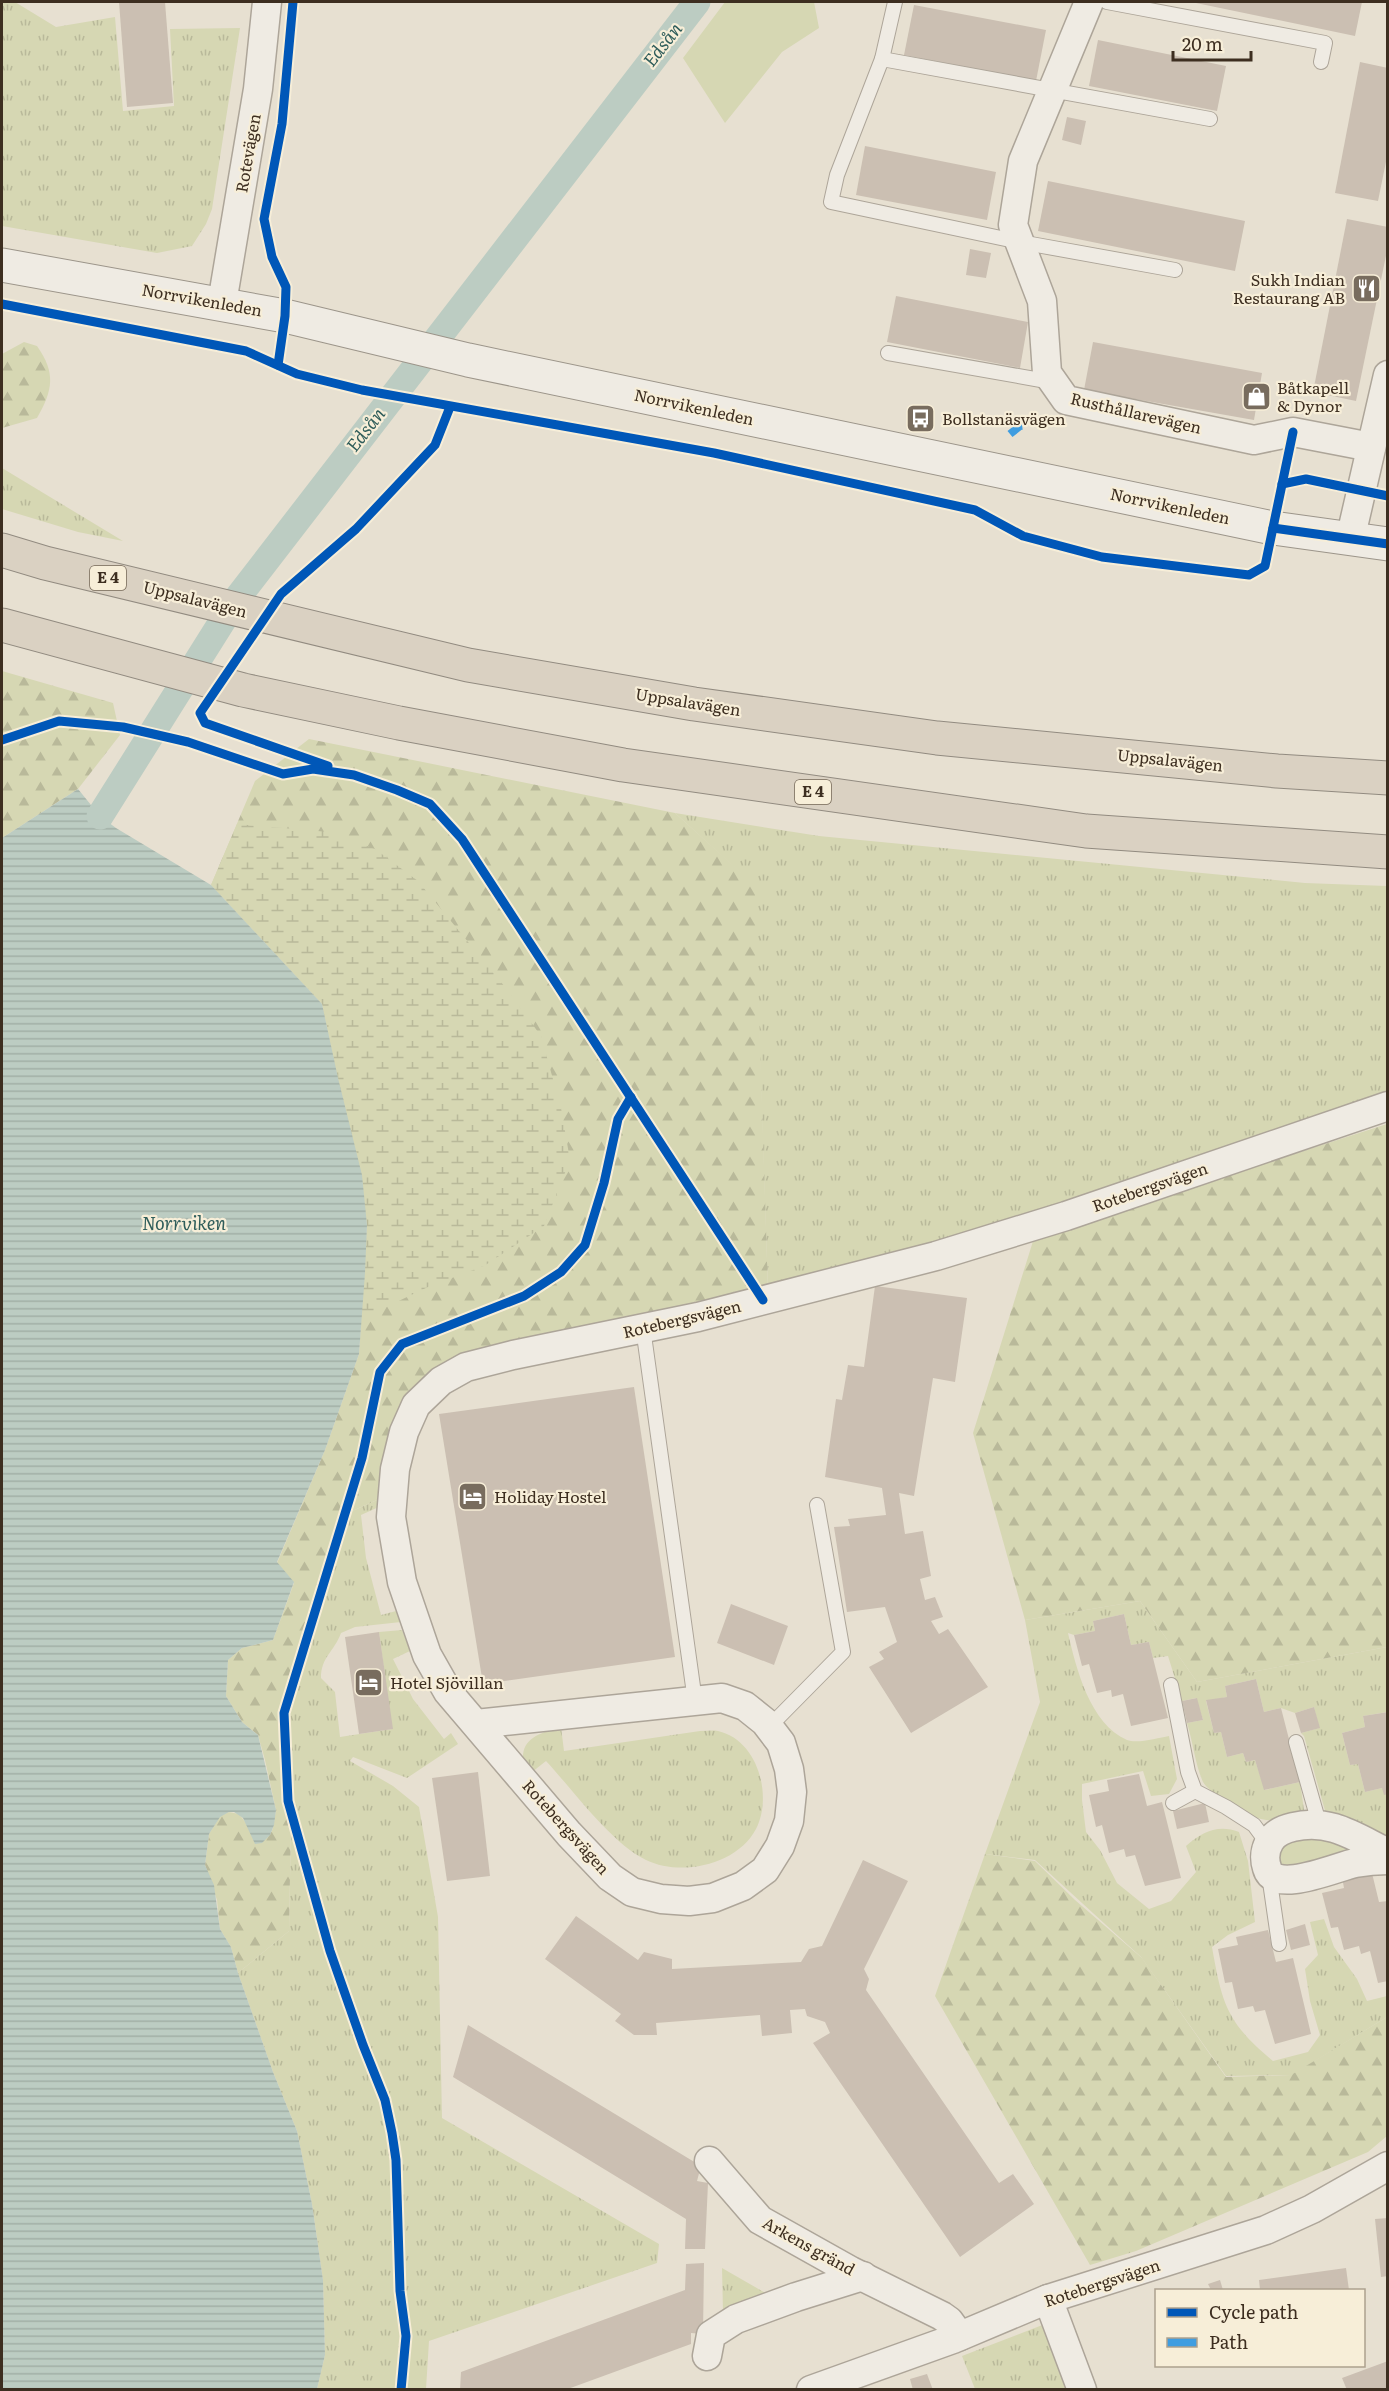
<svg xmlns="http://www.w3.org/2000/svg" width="1389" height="2391" font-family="Literata,serif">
<defs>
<pattern id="grass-tufts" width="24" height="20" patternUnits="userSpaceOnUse" patternTransform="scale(1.5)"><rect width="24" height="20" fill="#d6d7b3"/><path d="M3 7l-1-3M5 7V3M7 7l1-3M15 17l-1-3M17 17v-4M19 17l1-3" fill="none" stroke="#b9b99a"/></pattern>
<pattern id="forest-firs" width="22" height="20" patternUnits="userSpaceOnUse" patternTransform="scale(1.5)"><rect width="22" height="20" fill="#d6d7b3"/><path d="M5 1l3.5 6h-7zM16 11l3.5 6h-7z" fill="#b9b99a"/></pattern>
<pattern id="wetland-marsh" width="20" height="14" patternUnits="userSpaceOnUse" patternTransform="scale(1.5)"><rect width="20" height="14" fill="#d6d7b3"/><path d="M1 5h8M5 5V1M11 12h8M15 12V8" fill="none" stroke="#b9b99a"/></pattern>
<pattern id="water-rules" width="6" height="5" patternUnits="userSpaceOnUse" patternTransform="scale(1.5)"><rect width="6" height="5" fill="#bcccc2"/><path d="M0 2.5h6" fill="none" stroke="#a2b0a6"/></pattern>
</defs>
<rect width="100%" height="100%" fill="#e7e0d1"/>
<g fill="url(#grass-tufts)">
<path d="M2,2H15L56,27L115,17L123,111L174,106L170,29L240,28L212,209L206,224L192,246L157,253L2,226Z"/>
<path d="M2,468L123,541L78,532L2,509Z"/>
<path d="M675,813L819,836L1305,883L1387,886V1097L974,1230L768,1290L754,885Z"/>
<path d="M377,1500L381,1506L361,1515L366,1558L381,1615L400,1610L401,1622L355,1627L341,1633C334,1652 321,1657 321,1678L335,1692L340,1737L392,1729L379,1632L402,1630L410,1651L393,1659L413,1699L444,1739L451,1733L458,1744L407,1778L353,1757L350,1761L393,1786L419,1807L438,1917L442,2118L659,2244L657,2263L429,2341L426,2389H317L325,2355L323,2280L312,2204L297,2131L273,2072L238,1973L289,1931L292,1769L287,1714L350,1512Z"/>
<path d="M1140,1601L1197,1682L1387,1647V1712L1363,1716L1365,1727L1342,1733L1350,1765L1358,1764L1365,1792L1382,1788L1387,1794V1846L1326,1814L1304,1736L1301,1733L1319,1728L1314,1707L1295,1713L1281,1708L1264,1712L1256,1679L1225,1686L1227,1697L1206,1701L1214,1733L1221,1732L1227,1757L1243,1753L1246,1762L1255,1760L1265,1790L1300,1782L1304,1810C1294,1821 1275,1822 1261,1819C1249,1817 1208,1792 1203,1782C1195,1764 1193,1742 1187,1723L1203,1720L1196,1698L1182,1701L1168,1656L1153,1658L1149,1642L1131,1645L1124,1614L1093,1621L1095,1631L1074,1635L1068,1633C1076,1668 1090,1724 1127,1740C1137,1744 1158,1738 1169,1736L1177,1779L1169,1794L1151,1796L1143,1771L1082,1784V1800L1086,1832L1100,1850L1117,1883L1149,1909L1171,1901L1196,1872L1186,1846C1202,1832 1218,1824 1239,1832L1248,1861L1255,1922L1228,1935L1212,1947C1222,2004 1227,2023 1273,2061L1308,2052L1320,2035L1310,2001L1305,1969L1318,1955L1310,1922L1324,1919L1334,1947L1357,1979L1367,2001L1387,1996V2017L1292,2075L1226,2076L1141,1957L1035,1860L985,1854L1040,1702L1025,1620Z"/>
<path d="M561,1727L564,1751L700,1731C706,1731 712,1730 718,1731C758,1740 773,1796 756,1829C737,1865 681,1877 646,1860C611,1843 573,1790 546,1761L527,1776C515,1743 531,1735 561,1727Z"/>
<path d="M722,2268L769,2295L723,2312Z"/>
<path d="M1045,2324L1070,2389H975L962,2356Z"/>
</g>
<g fill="url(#forest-firs)">
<path d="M24,342L37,346C56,373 53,390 37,418L2,428V354Z"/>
<path d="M2,671L113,703L120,735L78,789L2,838Z"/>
<path d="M309,739L675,813L755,885L768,1290L451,1361L405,1406L377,1500L350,1512L287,1714L292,1769L289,1931L238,1973L231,1947L220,1929L217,1900L205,1865L209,1834L220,1816L229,1812L239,1814L246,1823L270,1835L273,1828L276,1810L265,1760L258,1735L242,1722L226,1696L228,1660L242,1648L273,1640L294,1583L277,1563L325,1450L359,1354L367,1225L322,1004L211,885L255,781Z"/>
<path d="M1387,1124V1647L1197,1682L1140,1601L1025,1620L973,1433L1034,1238Z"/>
<path d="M985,1854L1035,1861L1075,1900L1142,1958L1226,2077L1291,2075L1387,2017V2136L1368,2152L1136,2251L1090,2265L935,1996Z"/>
</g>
<path fill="url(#wetland-marsh)" d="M237,824L329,832L375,849L418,881L505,987L541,1036L561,1108L570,1160L544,1226L484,1266L430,1286L361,1319L367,1225L362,1175L338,1078L322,1004L211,885Z"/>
<g fill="#d6d7b3">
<path d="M725,2H814L819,28L782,52L725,123L683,58Z"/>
<path d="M1302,1834L1349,1845V1852L1341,1859L1280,1869L1277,1845Z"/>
</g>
<path fill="url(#water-rules)" d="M78,789L100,816L116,828L211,885L322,1004L338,1078L362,1175L367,1225L365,1273L359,1354L325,1450L277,1562L294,1582L273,1640L242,1648L228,1660L226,1696L242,1722L258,1735L276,1810L274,1825L270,1835L262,1843L255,1844L243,1818L234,1812H229L220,1817L209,1834L205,1865L214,1885L220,1929L231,1947L238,1973L273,2072L297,2131L312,2204L323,2280L325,2355L317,2389H2V838Z"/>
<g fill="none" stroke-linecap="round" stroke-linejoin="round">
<path stroke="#bcccc2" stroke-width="27" d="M100,816L235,601L697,2"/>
</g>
<g fill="#cbbfb2">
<path d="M119,2H165L173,103L127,107Z"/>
<path d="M1197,2H1362L1355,36L1196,3Z"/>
<path d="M914,5L1046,30L1036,81L904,55Z"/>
<path d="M1098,40L1226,66L1217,111L1089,86Z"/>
<path d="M1360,62L1388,68V152L1378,201L1335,193Z"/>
<path d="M1067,117L1086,121L1081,145L1062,140Z"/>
<path d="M865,146L996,172L987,220L856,195Z"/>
<path d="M1048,181L1245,221L1235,271L1038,231Z"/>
<path d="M1347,219L1388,227V246L1356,401L1313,392Z"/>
<path d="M970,249L991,253L986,278L966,275Z"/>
<path d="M896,296L1028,322L1020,368L887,342Z"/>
<path d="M1093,342L1262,373L1254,420L1084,390Z"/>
<path d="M875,1286L967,1298L955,1382L933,1378L914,1496L899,1493L905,1534L923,1531L931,1576L920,1579L925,1600L935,1597L943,1617L931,1621L939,1634L948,1629L988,1687L911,1733L869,1667L884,1659L879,1652L897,1642L885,1607L847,1612L834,1527L850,1526L848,1519L886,1515L882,1488L825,1477L836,1399L842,1400L848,1365L864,1367Z"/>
<path d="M634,1387L675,1657L483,1684L439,1414Z"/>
<path d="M731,1604L788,1626L774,1665L717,1643Z"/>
<path d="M1124,1614L1131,1645L1149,1642L1168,1718L1131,1726L1123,1694L1112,1697L1111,1690L1097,1693L1089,1664L1082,1666L1074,1635L1095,1631L1093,1621Z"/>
<path d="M379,1632L393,1729L359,1734L345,1637Z"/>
<path d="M1256,1679L1264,1712L1281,1708L1300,1782L1264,1790L1255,1760L1246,1762L1243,1753L1227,1757L1221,1732L1214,1733L1206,1700L1227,1697L1225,1686Z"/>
<path d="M1197,1698L1203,1720L1187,1723L1182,1701Z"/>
<path d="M1314,1707L1320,1728L1301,1733L1295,1713Z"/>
<path d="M1388,1712V1794L1384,1795L1382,1788L1365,1792L1358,1764L1350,1765L1342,1733L1365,1727L1363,1716Z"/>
<path d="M478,1772L490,1876L447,1881L432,1778Z"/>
<path d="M1139,1774L1147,1806L1162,1802L1181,1878L1145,1886L1135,1855L1126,1857L1124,1849L1109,1853L1102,1825L1096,1827L1089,1795L1109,1791L1107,1780Z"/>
<path d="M1205,1803L1209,1822L1177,1829L1173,1811Z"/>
<path d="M863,1860L908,1881L864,1969L869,1979L866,1990L999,2183L1013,2174L1034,2204L960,2257L813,2043L830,2033L825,2022L807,2016L805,2009L790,2010L792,2033L762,2036L760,2015L656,2023L657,2035H634L615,2021L621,2014L545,1959L576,1916L638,1960L644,1952L672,1959V1969L801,1962L809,1949L822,1946Z"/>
<path d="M1371,1869L1379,1902L1388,1901V1981L1378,1983L1370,1951L1361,1954L1359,1946L1344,1950L1338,1927L1331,1928L1322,1893L1344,1888L1342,1877Z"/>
<path d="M1305,1924L1310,1945L1291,1950L1286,1930Z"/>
<path d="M1268,1930L1276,1962L1293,1958L1311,2034L1275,2044L1265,2010L1255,2012L1253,2006L1238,2009L1232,1982L1225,1983L1218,1949L1238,1945L1236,1937Z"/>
<path d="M468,2025L701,2166L697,2181L708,2183L705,2249H685L686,2219L453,2077Z"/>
<path d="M1388,2218V2276L1381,2277L1375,2219Z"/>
<path d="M704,2263L703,2334L691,2333V2344L565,2390H460L461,2372L685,2290L686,2264Z"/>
<path d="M1346,2268L1349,2290H1260L1259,2280Z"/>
<path d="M1220,2280L1223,2290H1211L1208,2284Z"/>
<path d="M1388,2361V2390H1347L1342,2378Z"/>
<path d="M927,2374L933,2390H913L910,2379Z"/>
</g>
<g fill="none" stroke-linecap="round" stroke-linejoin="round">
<defs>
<g id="lane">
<path d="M1107,2L1325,43L1321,62"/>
<path d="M882,59L895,2"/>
<path d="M1175,270L1020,242L831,202L837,175L882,59L1210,119"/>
<path d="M888,353L1052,382"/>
<path d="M643,1328L695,1701"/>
<path d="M1171,1685L1188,1772L1195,1791L1226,1807L1254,1825L1268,1844"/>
<path d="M769,1727L843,1652L817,1505"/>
<path d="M1296,1742L1319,1823"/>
<path d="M1173,1803L1195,1791"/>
<path d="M1269,1875L1279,1944"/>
</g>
<g id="street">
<path d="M1089,2L1023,161L1013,225L1042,301L1047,373L1066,400L1254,440L1293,432L1371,447"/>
<path d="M222,303L258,89L267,2"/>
<path d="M1350,540L1388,375"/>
<path d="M476,1724L722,1698L745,1706L765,1722L781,1743L789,1769L792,1792L789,1821L780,1846L765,1870L743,1886L713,1898L689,1901L661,1899L632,1892L610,1877L569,1834L448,1692L427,1655L402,1582L391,1517L395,1469L404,1432L416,1405L441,1381L466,1367L513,1355L698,1317L936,1256L1066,1216L1388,1106"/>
<path d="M1388,1853C1355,1837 1330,1818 1293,1827C1284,1829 1275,1833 1270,1841C1265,1849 1264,1859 1267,1868C1274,1895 1336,1867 1355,1863C1366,1861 1377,1860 1388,1860"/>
<path d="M709,2161L760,2220L851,2271L942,2316L949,2321L960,2336"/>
<path d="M1048,2299L1082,2390"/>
<path d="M707,2356L711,2335L736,2319L796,2297L863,2276"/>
<path d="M811,2390L953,2339L1048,2299L1266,2230L1312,2209L1388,2166"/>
</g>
<path id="secondary" d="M2,265L285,316L468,360L1273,528L1388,544"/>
<g id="highway">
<path d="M2,550L45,563L468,665L694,704L937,738L1277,771L1388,778"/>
<path d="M2,625L243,690L399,723L623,765L1086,831L1388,852"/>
</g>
</defs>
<use href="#lane" stroke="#ada599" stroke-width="16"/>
<use href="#street" stroke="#ada599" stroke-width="31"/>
<use href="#secondary" stroke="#9c958a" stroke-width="35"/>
<use href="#highway" stroke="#928b80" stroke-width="35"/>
<use href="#lane" stroke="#efebe3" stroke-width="14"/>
<use href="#street" stroke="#efebe3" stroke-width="28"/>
<use href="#secondary" stroke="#efebe3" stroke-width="33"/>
<use href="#highway" stroke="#dad1c2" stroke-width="33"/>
<path stroke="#3f9de0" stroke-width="8" stroke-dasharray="15 8" stroke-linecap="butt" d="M1010,434L1020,426L1028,425L1030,420"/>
<defs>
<g id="cycleway">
<path d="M2,304L246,351L297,374L362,390L714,453L975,510L1023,536L1102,557L1249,575L1265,566L1293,432"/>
<path d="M278,365L285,316L286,287L272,257L264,219L282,124L293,2"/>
<path d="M1282,484L1306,479L1388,496"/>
<path d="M1273,528L1388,544"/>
<path d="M2,740L59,721L123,727L188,742L283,774L313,769L354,775L397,790L430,804L462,839L763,1300"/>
<path d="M328,766L205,723L200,713L281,594L356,529L435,445L450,407"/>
<path d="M401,2390L406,2336L400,2291L396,2160L392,2133L385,2100L363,2045L330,1951L288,1801L284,1713L362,1458L380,1372L402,1344L524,1296L561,1272L585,1245L604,1183L618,1119L631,1097"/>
</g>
</defs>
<use href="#cycleway" stroke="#f7eed8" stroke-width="13"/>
<use href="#cycleway" stroke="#0057b8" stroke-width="9"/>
</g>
<defs>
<symbol id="restaurant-square" viewBox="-11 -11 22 22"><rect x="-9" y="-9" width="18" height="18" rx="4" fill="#786c5e" stroke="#f7eed8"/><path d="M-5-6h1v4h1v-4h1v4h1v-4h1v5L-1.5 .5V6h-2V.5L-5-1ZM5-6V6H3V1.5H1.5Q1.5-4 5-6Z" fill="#fff"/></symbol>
<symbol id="shop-square" viewBox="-11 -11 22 22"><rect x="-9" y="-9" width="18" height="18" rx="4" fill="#786c5e" stroke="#f7eed8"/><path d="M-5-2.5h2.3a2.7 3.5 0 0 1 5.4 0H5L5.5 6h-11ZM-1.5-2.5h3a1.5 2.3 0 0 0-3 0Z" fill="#fff"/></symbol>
<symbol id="bus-square" viewBox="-11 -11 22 22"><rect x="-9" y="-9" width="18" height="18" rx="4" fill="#786c5e" stroke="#f7eed8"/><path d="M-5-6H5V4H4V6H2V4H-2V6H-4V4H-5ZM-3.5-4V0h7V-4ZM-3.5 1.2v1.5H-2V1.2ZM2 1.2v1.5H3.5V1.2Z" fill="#fff"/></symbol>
<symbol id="hotel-square" viewBox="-11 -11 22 22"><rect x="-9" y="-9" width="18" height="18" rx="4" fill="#786c5e" stroke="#f7eed8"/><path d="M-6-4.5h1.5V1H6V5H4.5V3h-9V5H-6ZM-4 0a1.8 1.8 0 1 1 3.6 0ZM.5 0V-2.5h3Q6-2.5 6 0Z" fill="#fff"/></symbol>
</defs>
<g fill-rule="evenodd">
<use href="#restaurant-square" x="1350" y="272" width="33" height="33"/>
<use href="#shop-square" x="1240" y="380" width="33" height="33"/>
<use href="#bus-square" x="904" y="402" width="33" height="33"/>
<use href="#hotel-square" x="456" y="1480" width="33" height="33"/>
<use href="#hotel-square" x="352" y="1666" width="33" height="33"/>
</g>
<g text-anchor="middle" stroke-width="4.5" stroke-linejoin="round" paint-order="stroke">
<g fill="#f7eed8" stroke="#756857" stroke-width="1.5">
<rect x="90" y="566" width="36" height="24" rx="4.5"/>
<rect x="795" y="780" width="36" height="24" rx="4.5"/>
</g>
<g font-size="15" font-weight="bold" fill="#3d2e20">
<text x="108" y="583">E 4</text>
<text x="813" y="797">E 4</text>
</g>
<g font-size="16" fill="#3d2e20" stroke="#f7eed8">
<text transform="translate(248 153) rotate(-80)" y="6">Rotevägen</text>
<text transform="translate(202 300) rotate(10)" y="6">Norrvikenleden</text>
<text transform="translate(694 407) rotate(12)" y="6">Norrvikenleden</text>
<text transform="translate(1136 413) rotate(13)" y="6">Rusthållarevägen</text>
<text transform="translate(1170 506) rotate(12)" y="6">Norrvikenleden</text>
<text transform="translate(195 599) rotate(14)" y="6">Uppsalavägen</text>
<text transform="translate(688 702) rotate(9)" y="6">Uppsalavägen</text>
<text transform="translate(1170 760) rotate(6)" y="6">Uppsalavägen</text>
<text transform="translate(1150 1187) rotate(-19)" y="6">Rotebergsvägen</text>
<text transform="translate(682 1319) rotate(-13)" y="6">Rotebergsvägen</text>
<text transform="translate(566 1827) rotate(48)" y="6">Rotebergsvägen</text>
<text transform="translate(809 2246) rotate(29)" y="6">Arkens gränd</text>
<text transform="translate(1102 2283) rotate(-18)" y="6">Rotebergsvägen</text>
</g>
<g font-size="16" fill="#3d2e20" stroke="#f7eed8" text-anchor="start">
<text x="1345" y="286" text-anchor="end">Sukh Indian<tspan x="1345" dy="18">Restaurang AB</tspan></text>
<text x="1277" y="394">Båtkapell<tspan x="1277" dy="18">&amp; Dynor</tspan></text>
<text x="942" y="425">Bollstanäsvägen</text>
<text x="494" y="1503">Holiday Hostel</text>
<text x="390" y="1689">Hotel Sjövillan</text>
</g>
<g font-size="18" font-style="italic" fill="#2f5d5a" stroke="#f7eed8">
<text transform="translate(663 45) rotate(-52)" y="6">Edsån</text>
<text transform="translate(366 430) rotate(-52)" y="6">Edsån</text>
<text x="184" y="1230">Norrviken</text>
</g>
</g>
<rect width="1389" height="2391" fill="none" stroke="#3d2e20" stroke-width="6"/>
<rect x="1155" y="2289" width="210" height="78" fill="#f7eed8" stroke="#ada18e" stroke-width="1.5"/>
<rect x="1167" y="2308" width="30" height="9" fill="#0057b8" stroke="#ada18e" stroke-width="1.5"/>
<text x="1209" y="2319" font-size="18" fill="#3d2e20">Cycle path</text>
<rect x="1167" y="2338" width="30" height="9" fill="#3f9de0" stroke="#ada18e" stroke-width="1.5"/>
<text x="1209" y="2349" font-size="18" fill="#3d2e20">Path</text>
<path d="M1173 51v9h78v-9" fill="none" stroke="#3d2e20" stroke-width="3"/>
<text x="1182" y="51" font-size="18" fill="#3d2e20" stroke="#f7eed8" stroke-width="4.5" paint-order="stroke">20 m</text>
</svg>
